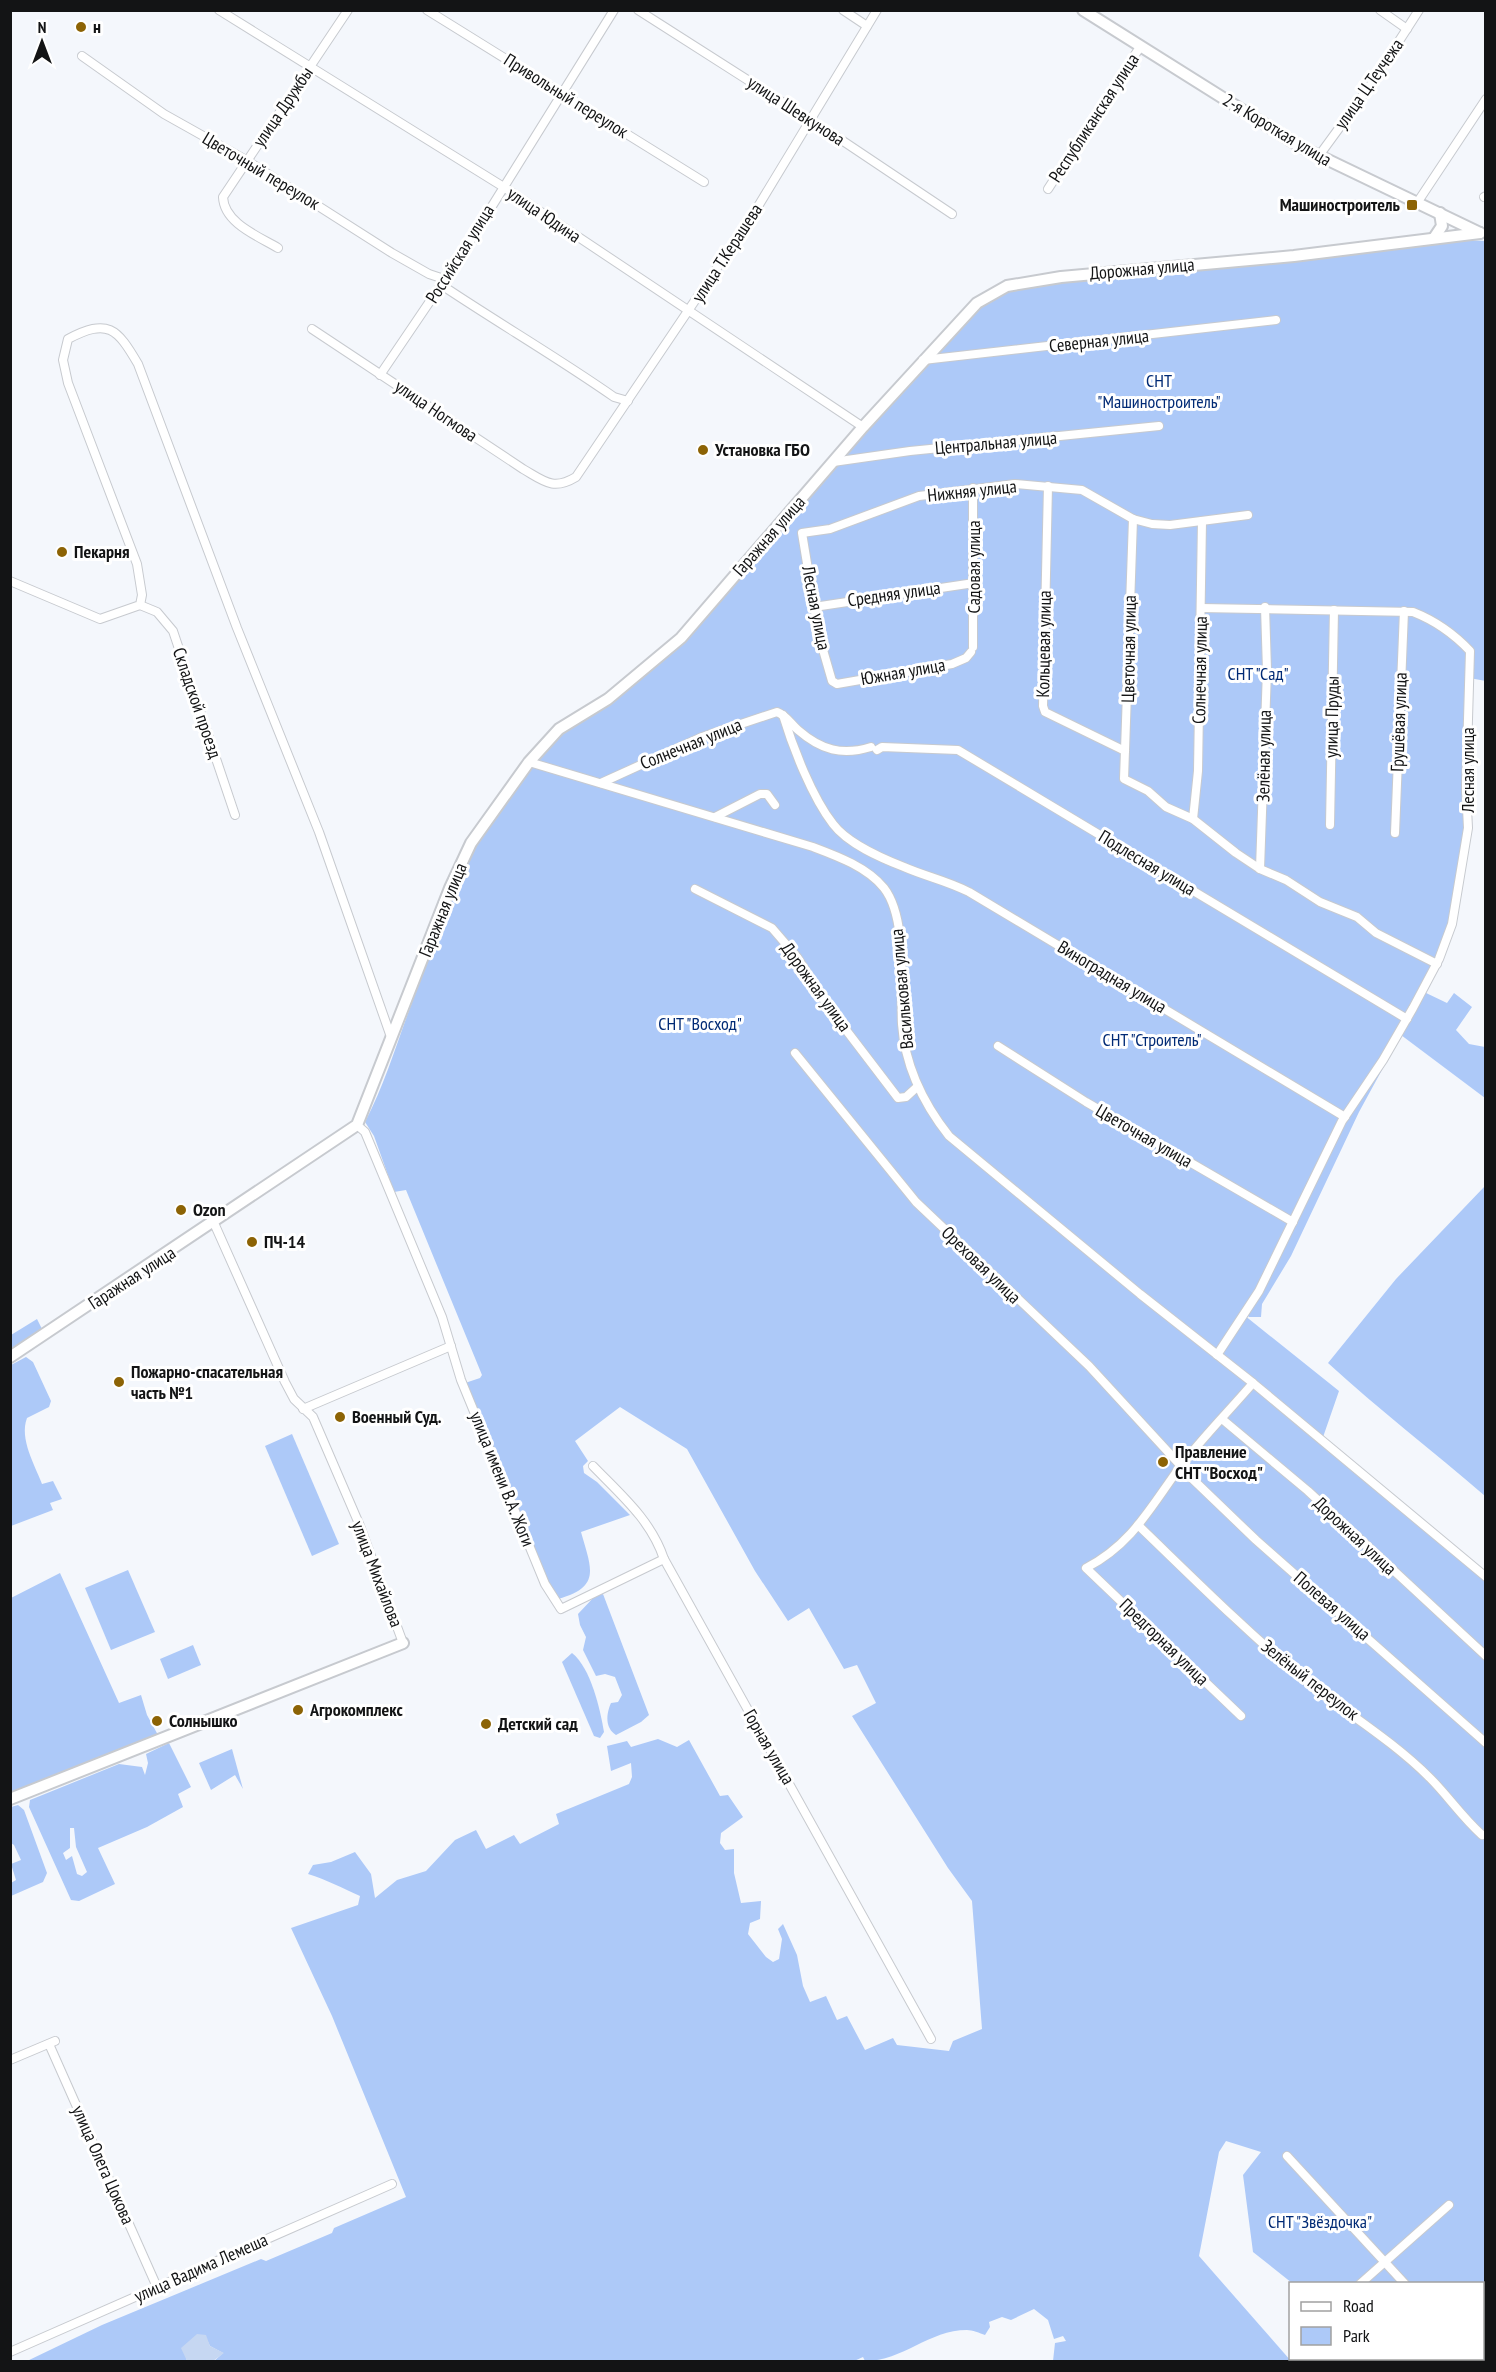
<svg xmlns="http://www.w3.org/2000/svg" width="1496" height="2372" font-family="'PT Sans Narrow',sans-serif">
<rect width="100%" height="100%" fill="#f4f7fc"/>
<g fill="#adc9f8" fill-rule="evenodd">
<path d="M1467,240L1485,241L1486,681L1469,678L1468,828L1460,888L1439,959L1342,1121L1244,1315L1339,1391L1322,1440L1485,1577V2361H1334L1331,2359L1482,2358V2284L1292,2283L1253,2252L1243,2175L1261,2152L1226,2141L1219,2152L1199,2256L1291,2361H1053L1055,2343L1066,2341L1063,2336L1054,2339L1048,2320L1034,2309L1011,2320L1002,2317L989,2322L990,2327L985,2335C980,2333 972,2330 967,2330C929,2330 903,2361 865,2361L863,2357L852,2362H213L223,2353L210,2346L207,2340L186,2357L187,2361L25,2362L102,2325L261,2259L266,2261L332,2233L334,2228L406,2197L332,2016L291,1928L358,1905L360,1896C342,1888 327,1880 308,1874L313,1865L331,1862L355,1852L371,1874L375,1898L397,1880L426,1871L455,1840L476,1830L486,1849L514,1835L520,1844L559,1824L556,1814L629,1784L632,1777L631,1763L611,1771L607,1746L627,1741L631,1747L658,1739L677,1747L689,1740L720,1796L728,1795L743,1817L721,1833L720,1843L725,1850L734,1849V1873L741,1903L761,1901L760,1919L750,1923L748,1934L766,1957L773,1962L779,1959L782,1939L778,1929L783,1924L797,1955L803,1986L810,2002L826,1996L837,2020L847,2016L865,2050L893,2038L897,2045L949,2051L953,2041L982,2029L972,1901L948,1868L852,1716L876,1703L857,1665L844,1669L809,1608L788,1621L755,1571L687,1449L620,1407L575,1441L588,1461L583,1466L584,1473L597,1482L630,1515L581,1532C591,1568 602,1587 558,1599L545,1577L465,1383L480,1378L482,1375L406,1190L394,1192L374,1136L365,1122C387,1080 399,1035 416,992L412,987L471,843L543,745L608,699L681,638L963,315L1007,286L1338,256Z"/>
<path d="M1424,992L1447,1003L1454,993L1472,1007L1456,1030L1469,1044L1485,1047V1098L1401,1035L1359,1112L1291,1256L1262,1304L1261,1317H1249L1247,1315L1323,1168L1344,1122Z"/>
<path d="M1485,1186V1496C1433,1451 1379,1410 1328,1363L1396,1279Z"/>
<path d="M37,1319L42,1329L11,1351V1335Z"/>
<path d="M26,1357L33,1362L51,1401L49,1407L27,1418C19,1439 35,1465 42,1484L53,1481L62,1499L50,1503L53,1510L11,1526V1365Z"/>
<path d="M292,1434L339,1544L312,1556L265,1446Z"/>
<path d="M128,1570L155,1632L111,1650L85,1588Z"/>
<path d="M60,1573L119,1703L141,1695L147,1715L158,1735L11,1793V1598Z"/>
<path d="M603,1594L649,1715L641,1722L616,1735C605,1728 606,1714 611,1703L618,1702L622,1695L615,1677L605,1674L596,1676L583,1650L586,1637L580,1625L578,1614L595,1596Z"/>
<path d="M193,1645L201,1665L168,1679L160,1659Z"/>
<path d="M572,1653C591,1668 600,1709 604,1732L600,1738L594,1736L562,1662Z"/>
<path d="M169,1743L191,1787L178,1794L183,1807L147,1827L98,1848L115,1884L79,1901L71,1900L29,1807L30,1800L119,1764L142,1767L145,1775L148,1763L146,1754ZM70,1828H74L76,1847L87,1872L82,1876L77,1874L72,1856L66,1860L63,1853L70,1848Z"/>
<path d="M232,1749L243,1789L235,1775L211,1790L199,1763Z"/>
<path d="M18,1805L24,1810L47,1873L43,1882L11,1896V1883L16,1880L11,1864L21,1860L14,1845L11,1843V1807Z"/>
</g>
<path fill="#c6d7f2" d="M197,2334L206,2335L210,2346L224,2353L213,2361H187L181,2348Z"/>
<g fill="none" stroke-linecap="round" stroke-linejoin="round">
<defs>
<g id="street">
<path d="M219,10L502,186L863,427"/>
<path d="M427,10L704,182"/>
<path d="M638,10L837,137L952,214"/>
<path d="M843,10L867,26"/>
<path d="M1380,10L1407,29"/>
<path d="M82,56L164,114L246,160L392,253L429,274L444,279"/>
<path d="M1318,157L1372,83L1419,10"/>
<path d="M1048,189L1140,47"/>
<path d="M1484,197L1486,196"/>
<path d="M1417,203L1486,99"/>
<path d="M278,248C258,236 224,223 223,197L348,10"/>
<path d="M440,284C498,323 557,357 614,397L628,401"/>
<path d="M312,329L523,469C544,481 553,491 576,477L754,213L877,10"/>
<path d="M923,360L1276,320"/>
<path d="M380,375L466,248L614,10"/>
<path d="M833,462L910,451L1159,426"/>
<path d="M1048,486L1043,706L1045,712L1125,751"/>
<path d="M973,488V647"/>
<path d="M1133,519L1124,779L1148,791L1166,807L1193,819L1236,853L1260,869L1286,880L1320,902L1357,917L1376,933L1437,964"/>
<path d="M10,581L100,619L140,605L142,595L137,564L68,383L63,360L68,339C108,318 117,328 138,364L237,628L319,832L391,1037"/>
<path d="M140,605L157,612L173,631L235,815"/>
<path d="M814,607L974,583"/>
<path d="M1201,608L1413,612C1436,621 1453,633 1470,651L1466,788L1468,828L1452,924L1439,959L1413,1008L1383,1060L1342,1121L1259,1291L1217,1355"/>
<path d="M971,652L966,658L952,664L837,684L832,681L819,636L802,533L830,529L919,496L1015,484L1082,490L1133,519L1152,524L1170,525L1248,515"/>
<path d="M783,715C793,748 812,797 833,824C848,844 881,858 904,867C927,877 945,880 969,892L1345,1117"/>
<path d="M877,750L882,747L958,750L1407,1019"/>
<path d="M529,762L813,847C837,856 867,867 884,888C908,919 900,987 902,1024C905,1067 923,1103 949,1136L1140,1294L1253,1383L1486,1577"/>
<path d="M601,783L702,737L777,712C787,716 790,723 798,730C821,750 842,756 871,747"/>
<path d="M715,817L760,794H767L775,805"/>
<path d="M1193,819L1198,771L1202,521"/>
<path d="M1330,825L1334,610"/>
<path d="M1395,833L1404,611"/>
<path d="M1260,869L1267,670L1265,607"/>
<path d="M695,889L772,928L797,957L827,1005L898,1098L906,1097L917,1087"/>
<path d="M998,1046L1086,1102L1293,1222"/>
<path d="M795,1053L916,1202L1089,1366L1181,1466"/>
<path d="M357,1125L365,1132L442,1317L461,1380L545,1584L561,1609L664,1559"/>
<path d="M214,1223L285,1382L294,1399L313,1417L360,1526L403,1643"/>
<path d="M303,1409L451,1346"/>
<path d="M1222,1419L1308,1491L1486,1656"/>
<path d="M593,1466C621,1495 651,1520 664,1559L931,2039"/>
<path d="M1180,1467L1256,1540L1486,1743"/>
<path d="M1138,1525C1192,1577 1244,1629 1301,1677C1343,1711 1391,1739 1430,1778C1448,1796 1462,1817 1482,1835"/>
<path d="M1241,1716L1086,1568C1132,1544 1150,1508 1180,1467C1202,1438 1229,1411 1253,1383"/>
<path d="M49,2044L157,2287"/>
<path d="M10,2060L55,2041"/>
<path d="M1287,2156L1405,2284"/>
<path d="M1360,2284L1449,2205"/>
<path d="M10,2352L392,2184"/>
<path d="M1477,2358L1479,2362"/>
</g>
<g id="secondary">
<path d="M1083,10L1301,147L1480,233"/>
<path d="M1434,238L1442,226L1440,213"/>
<path d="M10,1357L357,1125L450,888L471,843L529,762L559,729L608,699L681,638L863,427L977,303L1007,286L1061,277L1294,256L1480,233"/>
<path d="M10,1799L403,1643"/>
</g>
</defs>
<use href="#street" stroke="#c7cacf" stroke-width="10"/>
<use href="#secondary" stroke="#c7cacf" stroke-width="14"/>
<use href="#street" stroke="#fff" stroke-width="8"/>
<use href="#secondary" stroke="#fff" stroke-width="10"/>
</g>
<g fill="#8c6305" stroke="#fff" stroke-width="2">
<circle cx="81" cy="27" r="6"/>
<rect x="1406" y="199" width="12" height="12" rx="3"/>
<circle cx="703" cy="450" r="6"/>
<circle cx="62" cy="552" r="6"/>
<circle cx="181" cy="1210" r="6"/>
<circle cx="252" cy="1242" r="6"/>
<circle cx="119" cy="1382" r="6"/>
<circle cx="340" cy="1417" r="6"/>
<circle cx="1163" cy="1462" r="6"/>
<circle cx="298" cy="1710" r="6"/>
<circle cx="157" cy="1721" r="6"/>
<circle cx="486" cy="1724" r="6"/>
</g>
<g text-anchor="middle" stroke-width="6" stroke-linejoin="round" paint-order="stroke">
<g font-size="18" font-weight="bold" fill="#131415" stroke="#fff" text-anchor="start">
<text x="93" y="33">н</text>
<text x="1400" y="211" text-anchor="end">Машиностроитель</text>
<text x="715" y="456">Установка ГБО</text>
<text x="74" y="558">Пекарня</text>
<text x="193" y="1216">Ozon</text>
<text x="264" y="1248">ПЧ-14</text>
<text x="131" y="1378">Пожарно-спасательная<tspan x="131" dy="21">часть №1</tspan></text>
<text x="352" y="1423">Военный Суд.</text>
<text x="1175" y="1458">Правление<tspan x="1175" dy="21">СНТ "Восход"</tspan></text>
<text x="310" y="1716">Агрокомплекс</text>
<text x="169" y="1727">Солнышко</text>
<text x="498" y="1730">Детский сад</text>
</g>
<g font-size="18" fill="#131415" stroke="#fff">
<text transform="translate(1369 84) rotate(-55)" y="6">улица Ц.Теучежа</text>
<text transform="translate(566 96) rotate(32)" y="6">Привольный переулок</text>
<text transform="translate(283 107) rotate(-56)" y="6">улица Дружбы</text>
<text transform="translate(796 111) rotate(33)" y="6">улица Шевкунова</text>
<text transform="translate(1094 118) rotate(-57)" y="6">Республиканская улица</text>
<text transform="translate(1277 130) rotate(31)" y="6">2-я Короткая улица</text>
<text transform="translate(261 171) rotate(31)" y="6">Цветочный переулок</text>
<text transform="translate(544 215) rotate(34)" y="6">улица Юдина</text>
<text transform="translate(727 253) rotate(-57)" y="6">улица Т.Керашева</text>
<text transform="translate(460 254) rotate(-58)" y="6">Российская улица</text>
<text transform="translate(1142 269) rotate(-5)" y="6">Дорожная улица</text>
<text transform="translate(1099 341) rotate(-6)" y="6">Северная улица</text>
<text transform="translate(436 411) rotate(34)" y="6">улица Ногмова</text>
<text transform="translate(996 443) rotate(-5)" y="6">Центральная улица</text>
<text transform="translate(972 491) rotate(-6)" y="6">Нижняя улица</text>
<text transform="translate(769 536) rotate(-49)" y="6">Гаражная улица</text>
<text transform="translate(974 567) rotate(-90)" y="6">Садовая улица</text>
<text transform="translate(894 594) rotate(-8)" y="6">Средняя улица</text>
<text transform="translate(816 608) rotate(79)" y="6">Лесная улица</text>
<text transform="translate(1044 644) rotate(-89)" y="6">Кольцевая улица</text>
<text transform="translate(1129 649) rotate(-89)" y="6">Цветочная улица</text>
<text transform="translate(1200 670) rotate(-89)" y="6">Солнечная улица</text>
<text transform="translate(903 672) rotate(-10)" y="6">Южная улица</text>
<text transform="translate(197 703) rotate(71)" y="6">Складской проезд</text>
<text transform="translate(1332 717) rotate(-89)" y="6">улица Пруды</text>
<text transform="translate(1399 722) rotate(-88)" y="6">Грушёвая улица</text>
<text transform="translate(691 744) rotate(-22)" y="6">Солнечная улица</text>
<text transform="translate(1264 756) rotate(-89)" y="6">Зелёная улица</text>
<text transform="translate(1468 770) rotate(-90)" y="6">Лесная улица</text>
<text transform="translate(1147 863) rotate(31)" y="6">Подлесная улица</text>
<text transform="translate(443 910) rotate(-68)" y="6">Гаражная улица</text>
<text transform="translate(1112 977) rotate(31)" y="6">Виноградная улица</text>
<text transform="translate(816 987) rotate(54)" y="6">Дорожная улица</text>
<text transform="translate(902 989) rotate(-95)" y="6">Васильковая улица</text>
<text transform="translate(1144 1136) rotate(30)" y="6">Цветочная улица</text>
<text transform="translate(981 1265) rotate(44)" y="6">Ореховая улица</text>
<text transform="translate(132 1278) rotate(-33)" y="6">Гаражная улица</text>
<text transform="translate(502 1479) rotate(68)" y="6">улица имени В.А. Жоги</text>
<text transform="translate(1355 1536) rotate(43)" y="6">Дорожная улица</text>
<text transform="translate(377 1574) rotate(69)" y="6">улица Михайлова</text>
<text transform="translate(1332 1606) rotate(41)" y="6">Полевая улица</text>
<text transform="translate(1164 1642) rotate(44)" y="6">Предгорная улица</text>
<text transform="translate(1310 1680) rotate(38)" y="6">Зелёный переулок</text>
<text transform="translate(769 1747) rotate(60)" y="6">Горная улица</text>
<text transform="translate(103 2165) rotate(66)" y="6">улица Олега Цокова</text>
<text transform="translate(201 2268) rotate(-24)" y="6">улица Вадима Лемеша</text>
</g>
<g font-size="18" fill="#002a75" stroke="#fff">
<text x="1159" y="387">СНТ<tspan x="1159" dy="21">"Машиностроитель"</tspan></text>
<text x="1258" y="680">СНТ "Сад"</text>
<text x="700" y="1030">СНТ "Восход"</text>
<text x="1152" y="1046">СНТ "Строитель"</text>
<text x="1320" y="2228">СНТ "Звёздочка"</text>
</g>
</g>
<rect width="1496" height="2372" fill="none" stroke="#131415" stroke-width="24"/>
<rect x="1289" y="2282" width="195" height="78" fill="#ffffff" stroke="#a1a1a1" stroke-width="1.5"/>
<rect x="1301" y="2302" width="30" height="9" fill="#ffffff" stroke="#a1a1a1" stroke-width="1.5"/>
<text x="1343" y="2312" font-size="18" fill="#131415">Road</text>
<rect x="1301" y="2327" width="30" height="18" fill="#adc9f8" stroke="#a1a1a1" stroke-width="1.5"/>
<text x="1343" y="2342" font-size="18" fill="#131415">Park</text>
<g transform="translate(42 42)" stroke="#ffffff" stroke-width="4.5" paint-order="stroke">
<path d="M0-4.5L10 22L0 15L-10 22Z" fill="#131415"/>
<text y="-9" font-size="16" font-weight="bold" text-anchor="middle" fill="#131415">N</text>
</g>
</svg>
